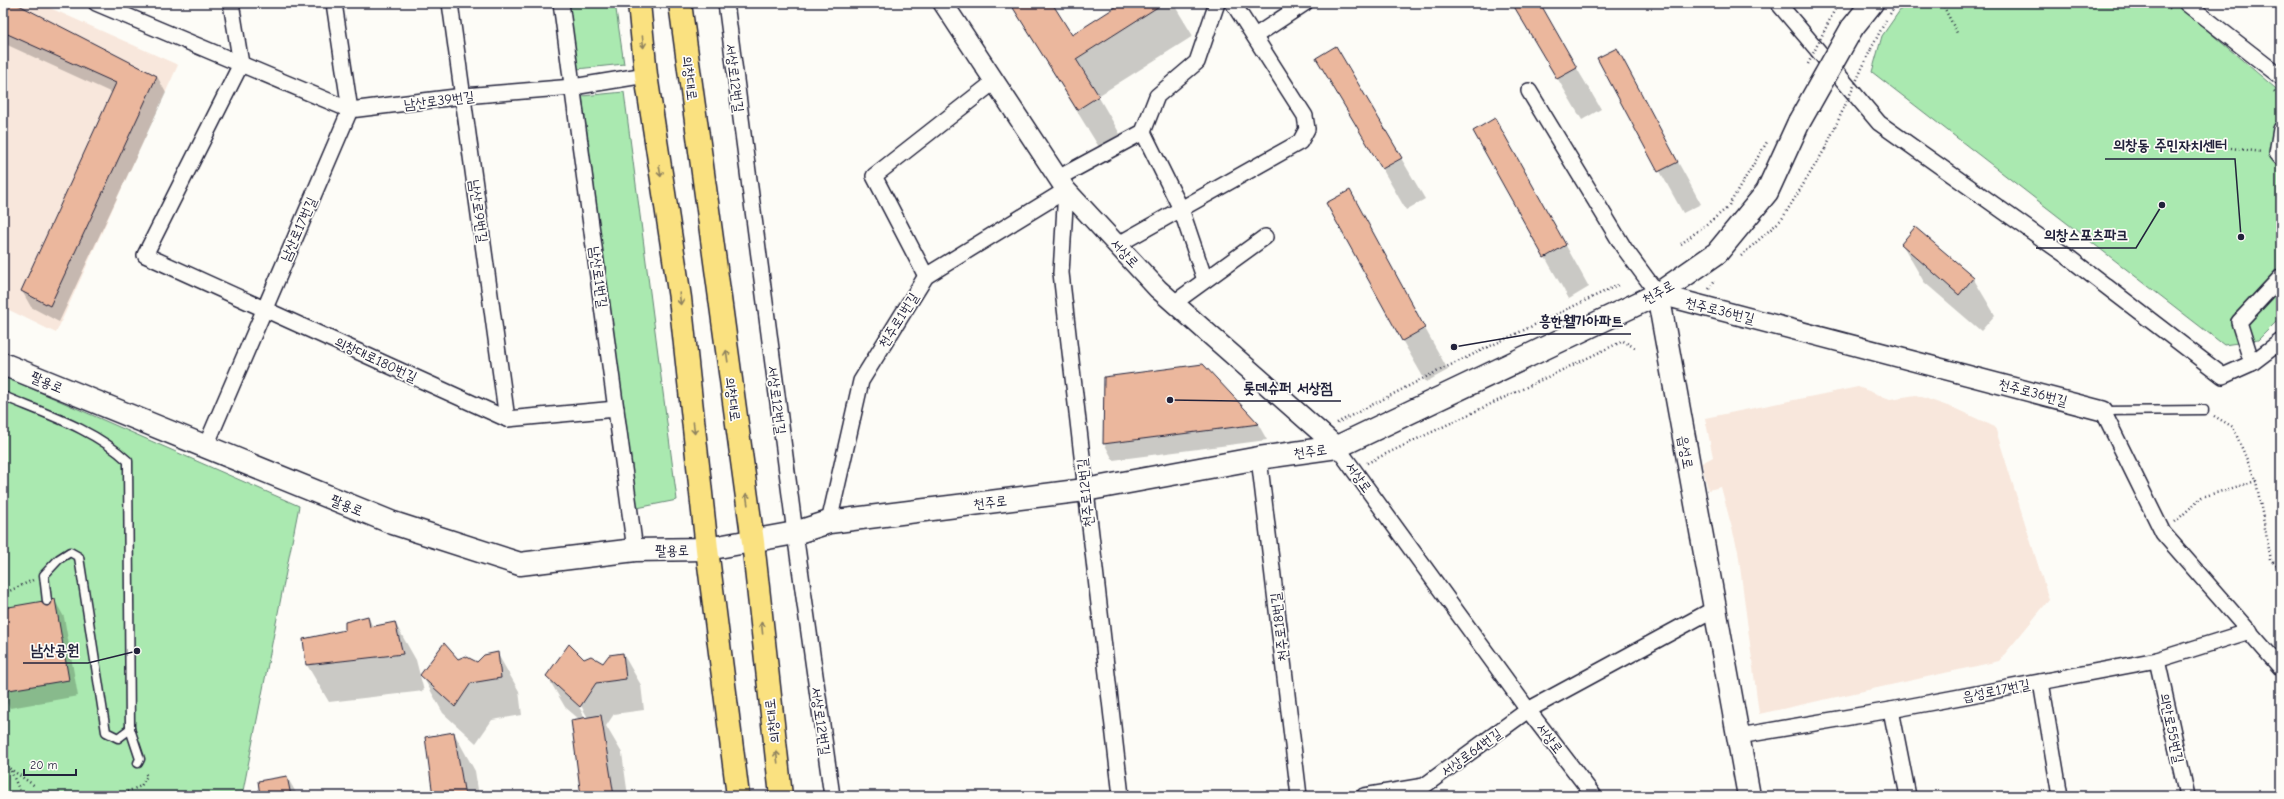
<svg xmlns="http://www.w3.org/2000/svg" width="2284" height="799" font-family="'Comic Neue','Poor Story',sans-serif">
<rect width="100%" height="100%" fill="#fdfcf7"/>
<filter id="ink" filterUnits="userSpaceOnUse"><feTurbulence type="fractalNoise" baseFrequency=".025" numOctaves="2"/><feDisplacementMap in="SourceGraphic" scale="8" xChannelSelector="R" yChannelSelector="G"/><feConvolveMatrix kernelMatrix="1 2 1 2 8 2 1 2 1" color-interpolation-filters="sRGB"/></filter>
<g filter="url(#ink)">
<g fill="#f8e7dc">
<path d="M3,3H39L178,65L56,333L3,307Z"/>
<path d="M1858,387L1890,399L1916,395L1956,409L1995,427L2049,600L1999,661L1759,714L1738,551L1721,487L1708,490L1702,463L1713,457L1705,418Z"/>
</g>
<g fill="#aae9b0" stroke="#668676">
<path d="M568,3H615L624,64L577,69Z"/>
<path d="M1905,3H2175L2281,93V317L2258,340L2224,345L1872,72L1882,36Z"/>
<path d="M624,92L677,500L637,508L582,96Z"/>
<path d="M3,376L299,506L242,796H3Z"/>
</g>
<g fill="#0003" fill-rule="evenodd">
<path d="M3,3H12L157,76L166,93L59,322L31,307L22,291L112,93L3,43Z"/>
<path d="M1010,3H1051L1071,36L1124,3H1173L1193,36L1098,96L1120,134L1099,147Z"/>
<path d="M1513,3H1538L1601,109L1582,120Z"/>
<path d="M1616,49L1701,204L1683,213L1598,59Z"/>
<path d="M1342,99L1401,158L1425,199L1406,210Z"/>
<path d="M1519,161L1589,287L1569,299L1545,257Z"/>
<path d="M1349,191L1448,370L1426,382L1402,340Z"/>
<path d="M1902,244L1973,278L1995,315L1981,331L1924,282Z"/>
<path d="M1258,424L1267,440L1113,460L1104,443Z"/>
<path d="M55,601L64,617L78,696L10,708L3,696V610Z"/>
<path d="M368,617L373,627L395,623L416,660L424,691L329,702L307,665L304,639L346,631Z"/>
<path d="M497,653L519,691L522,715L492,720L476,743L443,713L422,675L458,660L477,663Z"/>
<path d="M623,654L641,685L644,710L614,714L606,726L622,753L628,796H582L579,719L565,707L547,676L584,661L603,664ZM579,702L588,718H585L577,703Z"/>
<path d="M454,733L475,771L479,796H434Z"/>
<path d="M287,777L298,796H261Z"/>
</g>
<g fill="#ebb79d" stroke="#22223b">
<path d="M3,3H15L157,76L50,306L21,291L116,83L3,32Z"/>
<path d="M1010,3H1052L1072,35L1122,3H1164L1076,59L1099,96L1077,110Z"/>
<path d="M1512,3H1540L1577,68L1557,79Z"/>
<path d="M1336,46L1402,158L1382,169L1316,58Z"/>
<path d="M1617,48L1678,162L1658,172L1597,58Z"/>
<path d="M1495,118L1566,245L1544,258L1473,131Z"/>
<path d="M1350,190L1425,328L1402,341L1326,203Z"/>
<path d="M1915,227L1974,277L1959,295L1901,244Z"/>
<path d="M1203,364L1259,424L1103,444L1104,377Z"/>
<path d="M55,599L69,680L3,691V608Z"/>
<path d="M368,616L370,627L395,622L403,654L306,665L303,639L345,630V622Z"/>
<path d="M444,643L458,659L465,656L477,662L484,655L498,652L501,678L471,683L455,707L420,675Z"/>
<path d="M569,644L584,659L591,656L603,663L609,655L623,653L626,679L596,683L580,707L546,676Z"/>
<path d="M601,715L614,796H581L571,720Z"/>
<path d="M454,732L465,796H433L425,737Z"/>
<path d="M287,776L291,796H260L258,781Z"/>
</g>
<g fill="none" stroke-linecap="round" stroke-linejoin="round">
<defs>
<g id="service">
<path d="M3,396C46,414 94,429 128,461L130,729L118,738L106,732L79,557L70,552L59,559L44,575L47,601"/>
<path d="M2103,411L2204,410"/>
<path d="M130,729L140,759L138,763"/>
</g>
<g id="minor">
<path d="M96,3L350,110L464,96L573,87L646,75"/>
<path d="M231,3L241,64L145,255L507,419L616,409"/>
<path d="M450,3L507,419"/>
<path d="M561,3L635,550"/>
<path d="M726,3L795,533L832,796"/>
<path d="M1778,3L1879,123L2068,257L2223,376L2252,363L2281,341"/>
<path d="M2186,3L2281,77"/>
<path d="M1255,36L1305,3"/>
<path d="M1529,91L1624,248L1658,294"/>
<path d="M2281,129L2277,153L2281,158"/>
<path d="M1143,132L1181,209L1205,280"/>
<path d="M1058,178L1143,132L1157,96L1197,62L1217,3"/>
<path d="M1066,190L1061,273L1121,796"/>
<path d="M1117,245L1300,142L1307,129L1305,116L1233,3"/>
<path d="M926,276L874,176L995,81"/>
<path d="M1174,303L1265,237"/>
<path d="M2252,363L2239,322L2281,277"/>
<path d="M2103,411L2163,533L2281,668"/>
<path d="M1337,447L1528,710L1594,796"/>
<path d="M205,448L350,110L334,3"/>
<path d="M1259,458L1299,796"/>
<path d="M829,522L861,381L926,276L1066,190"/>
<path d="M2157,660L2187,796"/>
<path d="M2041,682L2060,796"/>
<path d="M1891,710L1908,796"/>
<path d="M1739,736L1891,710L2157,660L2250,631"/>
<path d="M1364,796L1424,786L1528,710L1714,609"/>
</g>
<g id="tertiary">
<path d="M943,3L1066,190L1158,289L1337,447"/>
<path d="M1658,294L2103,411"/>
</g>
<g id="secondary">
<path d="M1852,28L1872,3"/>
<path d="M1658,294L1749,796"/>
<path d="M3,364L393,523L520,564L635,550L707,549L795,533L829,522L1085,490L1259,458L1337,447L1658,294L1717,253L1767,192L1799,122"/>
</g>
<g id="primary">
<path d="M639,3L646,75L680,298L707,549L738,796"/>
<path d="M680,3L753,542L781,796"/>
</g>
</defs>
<use href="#service" stroke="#22223b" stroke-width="11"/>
<use href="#minor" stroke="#22223b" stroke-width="18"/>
<use href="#tertiary" stroke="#22223b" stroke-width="22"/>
<use href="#secondary" stroke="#22223b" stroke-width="25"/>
<use href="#primary" stroke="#22223b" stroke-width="25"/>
<g stroke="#22223b" stroke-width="2.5" stroke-dasharray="1 3" stroke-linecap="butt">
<path d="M1942,3L1958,35"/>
<path d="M2163,3L2172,10"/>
<path d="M1836,7L1838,3"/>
<path d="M1890,14L1897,3"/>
<path d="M1871,49L1886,20"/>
<path d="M2274,92L2281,98"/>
<path d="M2231,148L2262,152"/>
<path d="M1729,205L1767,142"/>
<path d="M1681,244L1726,209"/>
<path d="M1741,256L1782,219L1825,149"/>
<path d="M1709,289L1715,280"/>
<path d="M2214,416L2233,427L2256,481L2271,560L2281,570"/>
<path d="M1337,423L1430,375L1620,284"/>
<path d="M1367,463L1623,341L1637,349"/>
<path d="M2175,522L2202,497L2256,481"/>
<path d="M3,594L33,580"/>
<path d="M3,764L35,786"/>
<path d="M11,771L22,796"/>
<path d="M116,796L141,786L147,776L145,773"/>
</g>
<use href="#service" stroke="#fdfcf7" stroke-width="8"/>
<use href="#minor" stroke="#fdfcf7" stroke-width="15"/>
<use href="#tertiary" stroke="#fdfcf7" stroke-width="19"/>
<use href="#secondary" stroke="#fdfcf7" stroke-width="22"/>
<use href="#primary" stroke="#fae180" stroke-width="22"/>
<defs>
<path id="secondary-bridge" d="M1799,122L1852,28"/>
</defs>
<use href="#secondary-bridge" stroke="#22223b" stroke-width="25" stroke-linecap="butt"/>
<g stroke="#22223b" stroke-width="2.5" stroke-dasharray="1 3" stroke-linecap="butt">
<path d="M1808,64L1836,7"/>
<path d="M1825,149L1871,49"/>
</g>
<use href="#secondary-bridge" stroke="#fdfcf7" stroke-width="22"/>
</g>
<defs><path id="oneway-shaft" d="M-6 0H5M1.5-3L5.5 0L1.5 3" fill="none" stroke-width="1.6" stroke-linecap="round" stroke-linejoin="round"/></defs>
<g stroke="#8e825e">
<use href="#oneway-shaft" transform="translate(643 42) rotate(84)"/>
<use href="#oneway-shaft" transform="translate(660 171) rotate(81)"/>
<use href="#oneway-shaft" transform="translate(680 299) rotate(83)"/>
<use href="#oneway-shaft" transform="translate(727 356) rotate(-98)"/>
<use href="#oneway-shaft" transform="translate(694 428) rotate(84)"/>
<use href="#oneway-shaft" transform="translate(747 499) rotate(-98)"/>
<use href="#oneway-shaft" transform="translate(762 628) rotate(-96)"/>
<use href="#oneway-shaft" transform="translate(777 757) rotate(-97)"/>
</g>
</g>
<g text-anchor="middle" stroke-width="3.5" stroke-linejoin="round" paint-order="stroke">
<g font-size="14" fill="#22223b" stroke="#fdfcf7">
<text transform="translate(690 78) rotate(83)" y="5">의창대로</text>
<text transform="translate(735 78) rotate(83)" y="5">서상로12번길</text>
<text transform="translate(439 100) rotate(-7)" y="5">남산로39번길</text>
<text transform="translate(479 211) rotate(82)" y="5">남산로9번길</text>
<text transform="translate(298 229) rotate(-66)" y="5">남산로17번길</text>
<text transform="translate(1125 253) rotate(47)" y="5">서상로</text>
<text transform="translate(599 277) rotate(82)" y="5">남산로1번길</text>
<text transform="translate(1658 292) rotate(-30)" y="5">천주로</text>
<text transform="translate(1720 310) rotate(14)" y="5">천주로36번길</text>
<text transform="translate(898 320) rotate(-58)" y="5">천주로1번길</text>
<text transform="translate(376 359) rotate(25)" y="5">의창대로180번길</text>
<text transform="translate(47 382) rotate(23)" y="5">팔용로</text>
<text transform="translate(2033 392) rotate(15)" y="5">천주로36번길</text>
<text transform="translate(733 399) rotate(82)" y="5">의창대로</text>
<text transform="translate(777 400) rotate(83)" y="5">서상로12번길</text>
<text transform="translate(1310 451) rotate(-8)" y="5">천주로</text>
<text transform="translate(1686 452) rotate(80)" y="5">읍성로</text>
<text transform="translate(1359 477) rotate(54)" y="5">서상로</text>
<text transform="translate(1085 493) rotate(-96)" y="5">천주로12번길</text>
<text transform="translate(990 502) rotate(-7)" y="5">천주로</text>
<text transform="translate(347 505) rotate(22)" y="5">팔용로</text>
<text transform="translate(672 550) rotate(-1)" y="5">팔용로</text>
<text transform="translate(1279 627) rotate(-97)" y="5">천주로18번길</text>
<text transform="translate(1996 690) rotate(-11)" y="5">읍성로17번길</text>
<text transform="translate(772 721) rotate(-97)" y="5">의창대로</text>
<text transform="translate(821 721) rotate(82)" y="5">서상로12번길</text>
<text transform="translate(2172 728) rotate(78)" y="5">의안로55번길</text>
<text transform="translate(1550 738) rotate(52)" y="5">서상로</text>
<text transform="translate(1471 752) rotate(-36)" y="5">서상로64번길</text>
</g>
</g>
<path fill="none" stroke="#22223b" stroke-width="1.5" d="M2241 237L2235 159H2105M2162 205L2136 248H2036M1454 347L1530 334H1631M1170 400L1236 401H1341M137 651L88 663H23"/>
<g fill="#22223b" stroke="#fdfcf7" stroke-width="1.5">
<circle cx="2241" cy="237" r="4"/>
<circle cx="2162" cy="205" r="4"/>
<circle cx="1454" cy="347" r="4"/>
<circle cx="1170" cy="400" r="4"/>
<circle cx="137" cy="651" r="4"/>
</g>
<g font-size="15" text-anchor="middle" font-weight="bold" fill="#22223b" stroke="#fdfcf7" stroke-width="3.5" stroke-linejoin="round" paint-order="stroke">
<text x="2170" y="150">의창동 주민자치센터</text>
<text x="2086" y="240">의창스포츠파크</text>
<text x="1581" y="326">흥한웰가아파트</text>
<text x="1288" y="393">롯데슈퍼 서상점</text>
<text x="55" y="655">남산공원</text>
</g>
<rect width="2284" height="799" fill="none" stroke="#fdfcf7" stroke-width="16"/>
<rect x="8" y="8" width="2268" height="783" fill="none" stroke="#22223b" stroke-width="1.5" filter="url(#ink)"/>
<path d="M24 769v6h52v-6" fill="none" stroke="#22223b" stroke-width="2"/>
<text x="30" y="769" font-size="12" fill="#22223b" stroke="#fdfcf7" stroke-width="3" paint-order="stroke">20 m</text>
</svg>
